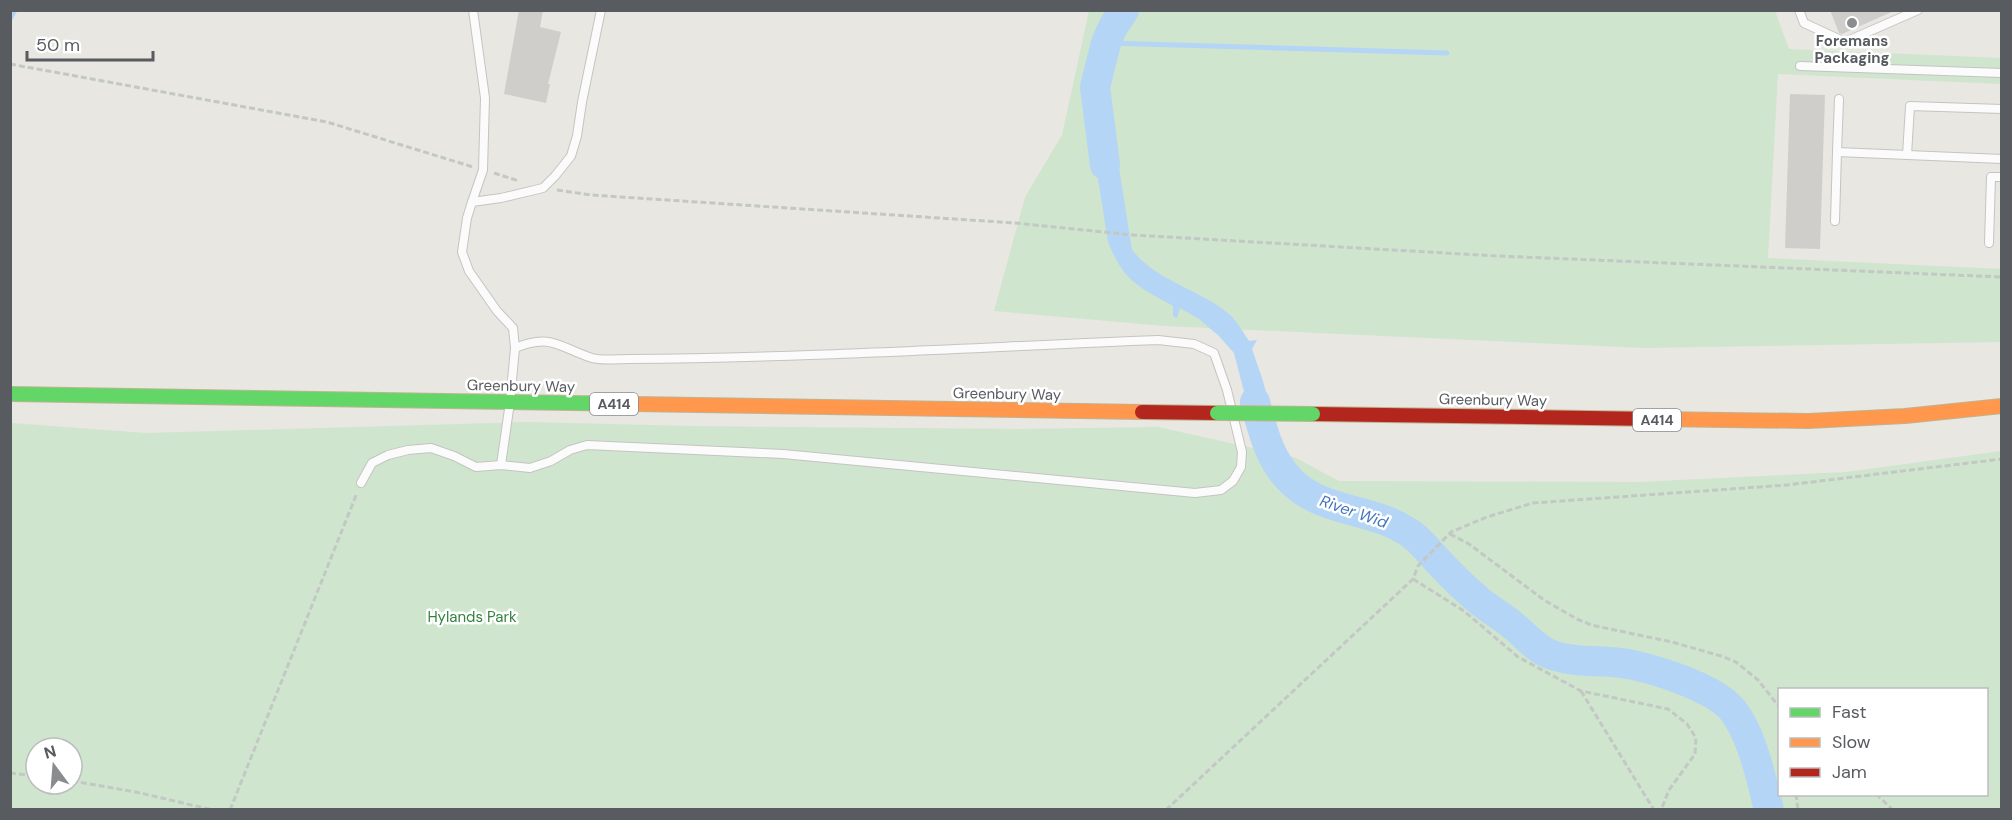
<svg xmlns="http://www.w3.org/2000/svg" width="2012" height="820" font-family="'DM Sans',sans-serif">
<rect width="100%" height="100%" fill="#e8e7e2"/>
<g fill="#cfe5ce" fill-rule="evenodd">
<path d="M1089,11H1775L1789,49L2001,58V84L1778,74L1768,258L2001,269V342L1644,348L1165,326L994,311L1025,197L1062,135Z"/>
<path d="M527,422L691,426L1022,429L1158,427L1294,457L1339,481L1638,482L1846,472L2001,451V809L11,810V423L146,433ZM1780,690H1986V794H1780ZM36,748H72V784H36Z"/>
</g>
<path fill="#b4d5f5" d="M1112,124L1132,250C1159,283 1198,288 1229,314C1237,321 1243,332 1249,341L1257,340L1252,349L1262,378L1280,441L1257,442L1234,353L1219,336L1199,319L1180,308L1177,318L1173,316V306C1138,286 1124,282 1108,242L1090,128Z"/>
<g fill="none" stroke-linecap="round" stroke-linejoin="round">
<g stroke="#b4d5f5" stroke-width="5">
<path d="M10,19L15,10"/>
<path d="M1106,43L1447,53"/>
</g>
<g stroke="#b4d5f5" stroke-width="30">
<path d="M1105,165L1095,87L1106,43L1113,27L1124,10"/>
<path d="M1255,402C1263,431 1269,460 1292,482C1324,513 1373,508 1408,532C1420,539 1427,550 1437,560C1449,573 1462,586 1476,598C1488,609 1504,617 1516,628C1527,637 1537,650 1552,655C1577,664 1607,659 1633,665C1660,671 1718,689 1734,712C1752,735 1762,781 1769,810"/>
</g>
</g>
<g fill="#cfcecb">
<path d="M519,10H543L540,27L561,32L548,84H550L546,103L504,94Z"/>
<path d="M1830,10H1896L1842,34L1839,33Z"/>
<path d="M1790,94L1825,95L1820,249L1785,248Z"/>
</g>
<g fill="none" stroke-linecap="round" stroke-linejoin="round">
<defs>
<g id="lane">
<path d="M1799,10L1804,23L1845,42L1918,10"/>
<path d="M1800,66L2002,73"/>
<path d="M1837,152L1839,99"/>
<path d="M1907,155L1910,106L2002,109"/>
<path d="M472,202L483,170L485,98L473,10"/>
<path d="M1835,221L1837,152L2002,159"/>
<path d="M1989,243L1991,177H2002"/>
<path d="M501,465L510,402L515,348"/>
<path d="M361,483L372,463L388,455L408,450L431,448L454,456L476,467L501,465L530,468L551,461L570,450L587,445L783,454L1195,493L1221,490L1233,481L1241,467L1242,452L1227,390L1214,353L1194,344L1158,340C981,347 805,358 628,359C617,359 602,361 592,358C559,347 551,333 515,348L513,328L497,311L469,271L462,252L467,218L472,202L501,198L543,188L555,176L571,156L577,136L582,102L601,10"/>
</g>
<path id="fast" d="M10,394L633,404"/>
<g id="slow">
<path d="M633,404L1142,412"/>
<path d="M1654,419L1808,421L1905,416L2002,406"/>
</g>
<g id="jam">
<path d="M1142,412L1217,413"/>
<path d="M1313,414L1654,419"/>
</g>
</defs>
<use href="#lane" stroke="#c4c4c3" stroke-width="10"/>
<use href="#fast" stroke="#bfb491" stroke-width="16"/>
<use href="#slow" stroke="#bfb491" stroke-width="16"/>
<use href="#jam" stroke="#bfb491" stroke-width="16"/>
<g stroke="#c3c8c5" stroke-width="3" stroke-dasharray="6 3" stroke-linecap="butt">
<path d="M10,64L327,122L473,167"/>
<path d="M494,173L519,181"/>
<path d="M557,190L591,195L1015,223L1133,235L1497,256L2002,277"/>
<path d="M1450,534L1469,544L1544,600L1577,619L1591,625L1672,642L1721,656L1736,662L1758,680L1780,708"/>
<path d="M1413,579L1464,611L1518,657L1581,691L1668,709L1687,724L1696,738L1695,754L1669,790L1661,810"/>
<path d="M1581,691L1654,810"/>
<path d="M10,773L36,776"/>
<path d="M72,781L136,792L213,810"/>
<path d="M1796,794L1798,810"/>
<path d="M1876,794L1893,810"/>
<path d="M230,810L357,493"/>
<path d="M1166,810L1413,579L1418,566L1451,532L1487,517L1533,503L1787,485L2002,459"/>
</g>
<use href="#lane" stroke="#fcfbfb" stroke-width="8"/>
<use href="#fast" stroke="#63d668" stroke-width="14"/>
<use href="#slow" stroke="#ff974d" stroke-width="14"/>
<use href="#jam" stroke="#b3261e" stroke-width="14"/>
<defs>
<path id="fast-bridge" d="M1217,413L1313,414"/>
</defs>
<use href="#fast-bridge" stroke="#bfb491" stroke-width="16" stroke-linecap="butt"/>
<use href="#fast-bridge" stroke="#63d668" stroke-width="14"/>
</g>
<circle fill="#8a8c8e" stroke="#fff" stroke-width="2" cx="1852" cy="23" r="6"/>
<g text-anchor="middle" stroke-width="5" stroke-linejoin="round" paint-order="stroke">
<g fill="#fff" stroke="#8a8c90" stroke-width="1.5">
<rect x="590" y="393" width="48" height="22" rx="4.5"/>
<rect x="1633" y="409" width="48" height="22" rx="4.5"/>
</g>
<g font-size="14" font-weight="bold" fill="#585b60">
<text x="614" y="409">A414</text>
<text x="1657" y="425">A414</text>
</g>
<g font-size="15" font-weight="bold" fill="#585b60" stroke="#fff">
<text x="1852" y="46">Foremans<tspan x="1852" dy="17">Packaging</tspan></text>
</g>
<g font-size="15" fill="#585b60" stroke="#fff">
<text transform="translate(521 386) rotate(1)" y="5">Greenbury Way</text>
<text transform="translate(1007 394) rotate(1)" y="5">Greenbury Way</text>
<text transform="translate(1493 400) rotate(1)" y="5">Greenbury Way</text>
</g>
<g font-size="15" fill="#35823e" stroke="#fff">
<text x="472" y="622">Hylands Park</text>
</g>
<g font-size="16" font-style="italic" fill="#4176bf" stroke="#fff">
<text transform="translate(1354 511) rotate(19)" y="6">River Wid</text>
</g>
</g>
<rect width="2012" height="820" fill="none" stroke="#585b60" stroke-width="24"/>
<rect x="1778" y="688" width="210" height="108" fill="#ffffff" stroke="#bcbdbf" stroke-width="1.5"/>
<rect x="1790" y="708" width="30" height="9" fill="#63d668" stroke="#bcbdbf" stroke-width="1.5"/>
<text x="1832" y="718" font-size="18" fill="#585b60">Fast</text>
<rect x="1790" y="738" width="30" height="9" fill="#ff974d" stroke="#bcbdbf" stroke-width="1.5"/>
<text x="1832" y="748" font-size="18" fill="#585b60">Slow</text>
<rect x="1790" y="768" width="30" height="9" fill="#b3261e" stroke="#bcbdbf" stroke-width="1.5"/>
<text x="1832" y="778" font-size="18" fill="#585b60">Jam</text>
<g transform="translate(54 766) rotate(344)"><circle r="28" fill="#ffffff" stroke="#bcbdbf" stroke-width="1.5"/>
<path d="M0-4.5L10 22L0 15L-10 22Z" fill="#8a8c8e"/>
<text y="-9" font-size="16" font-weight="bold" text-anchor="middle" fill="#585b60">N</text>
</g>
<path d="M27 51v9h126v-9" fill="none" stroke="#585b60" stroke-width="3"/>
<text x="36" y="51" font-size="18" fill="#585b60" stroke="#ffffff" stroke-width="4.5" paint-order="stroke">50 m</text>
</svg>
